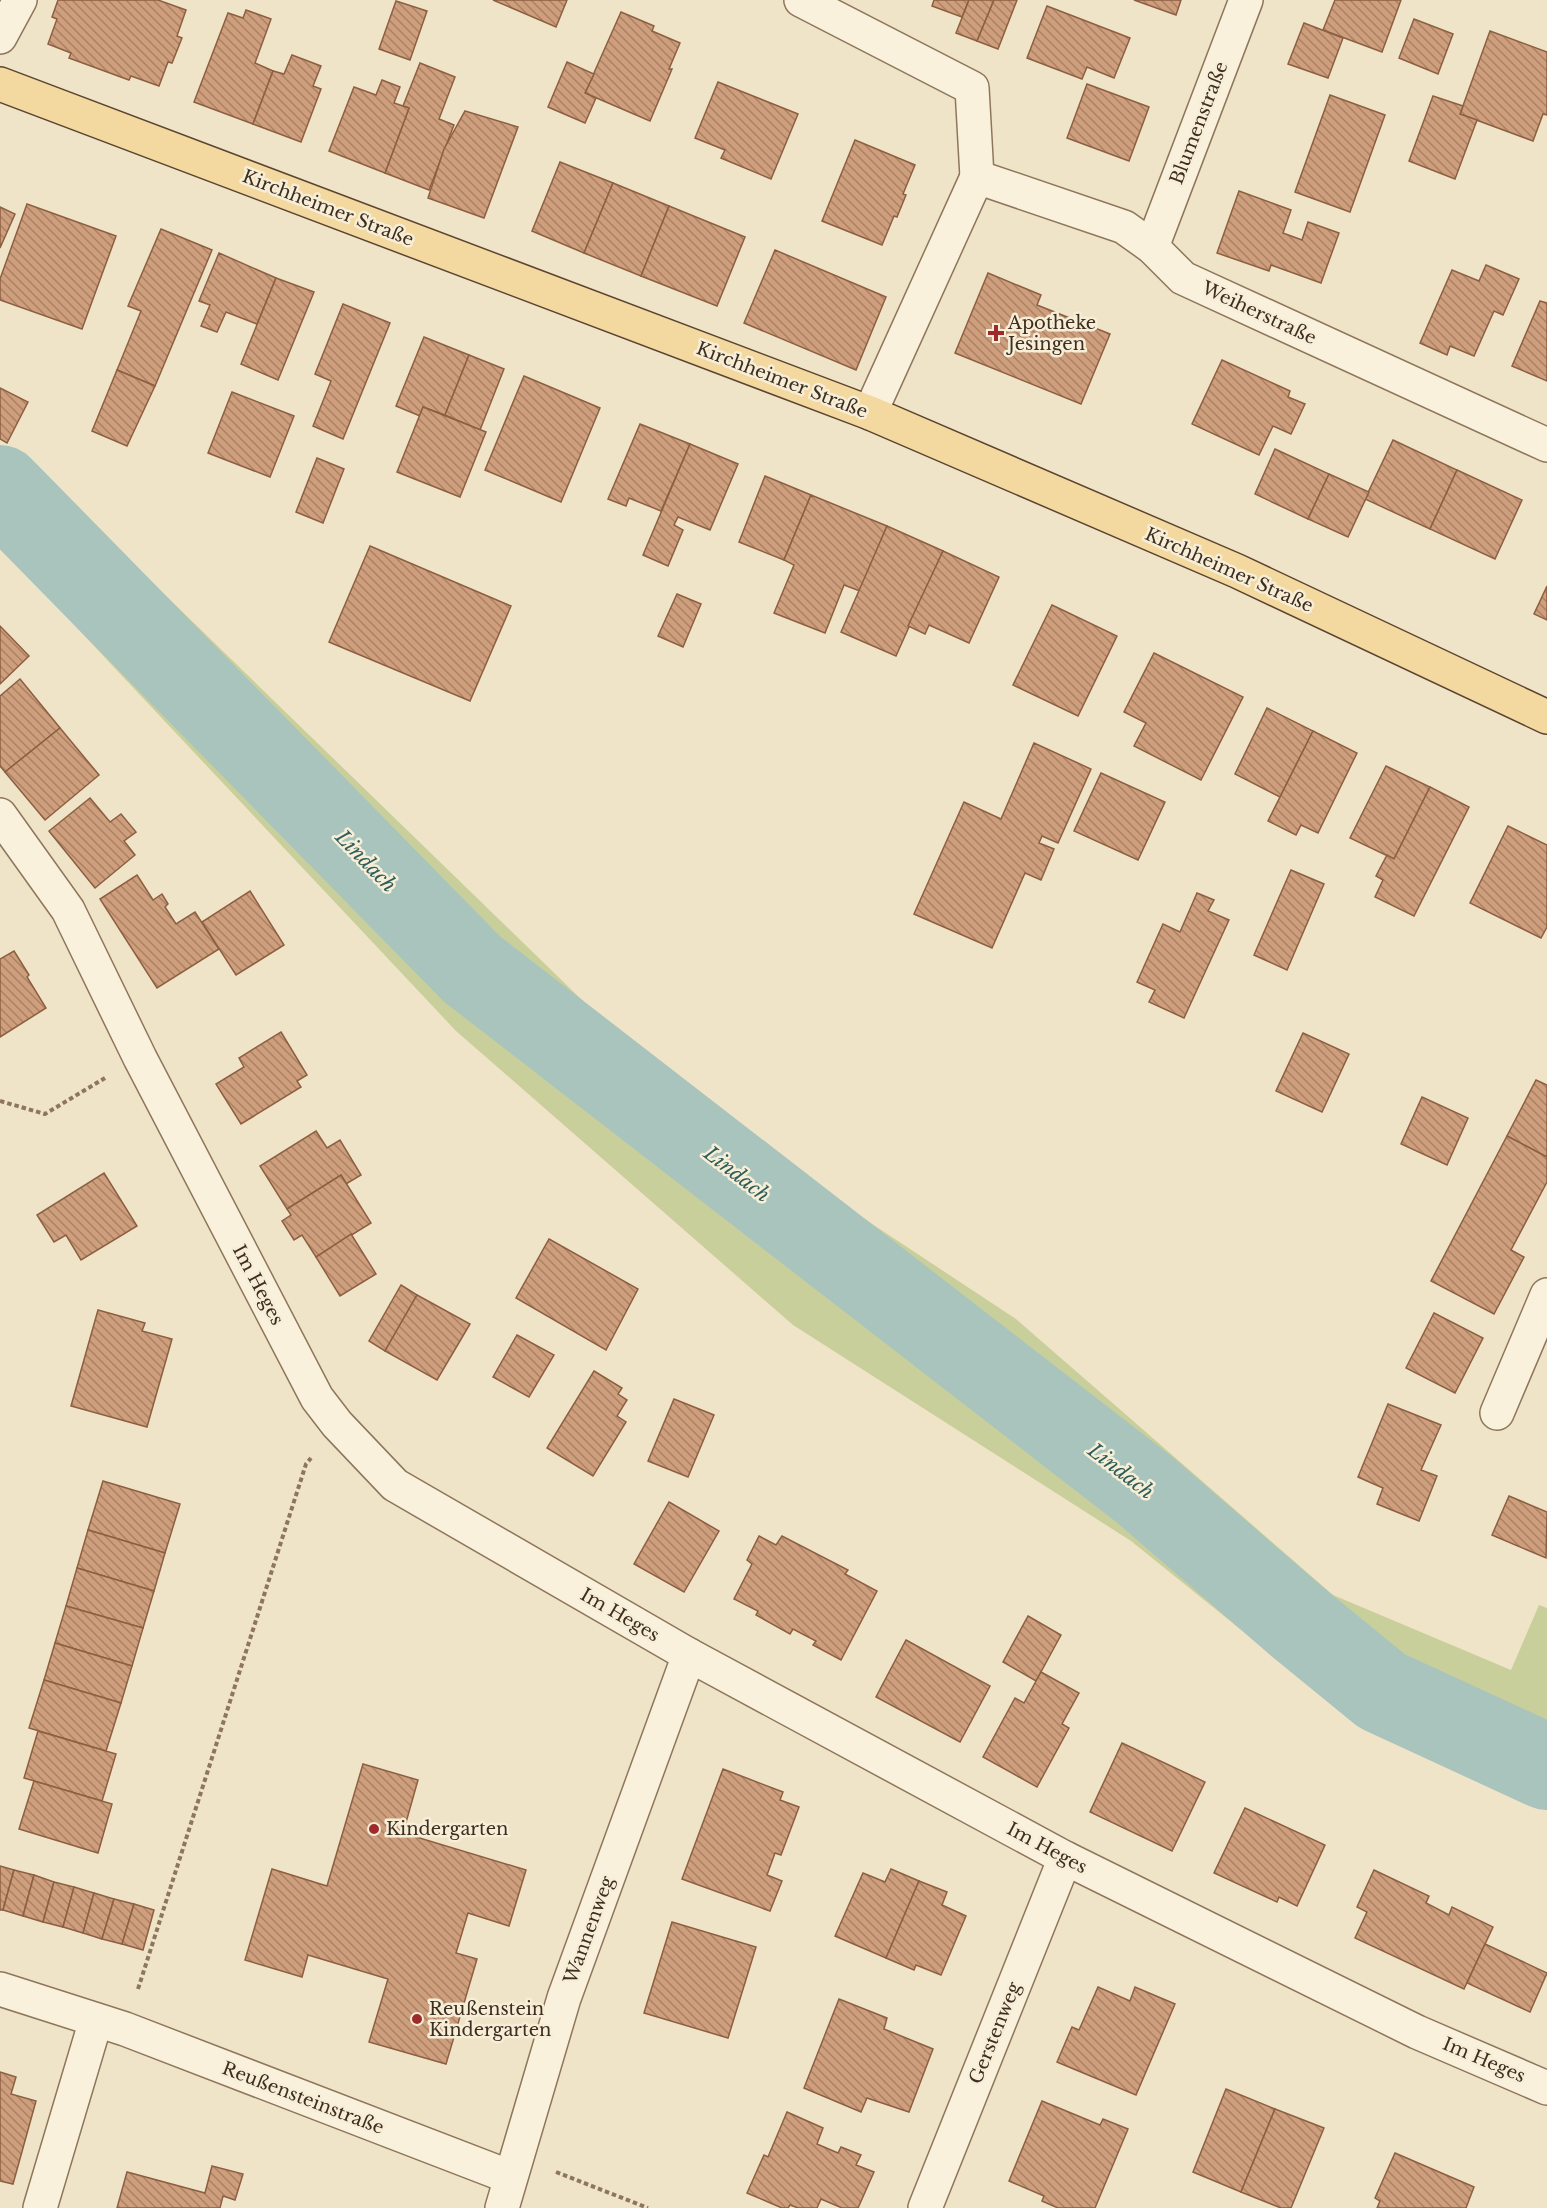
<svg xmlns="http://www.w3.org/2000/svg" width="1547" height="2208" font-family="'Libre Baskerville',serif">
<defs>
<pattern id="building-back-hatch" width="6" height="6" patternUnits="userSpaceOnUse" patternTransform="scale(1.5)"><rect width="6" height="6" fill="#cf9f7d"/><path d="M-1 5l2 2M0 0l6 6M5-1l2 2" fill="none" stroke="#a98266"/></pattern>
</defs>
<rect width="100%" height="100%" fill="#f0e4c8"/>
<path fill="#c9cf9b" d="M59,492L686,1101L1016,1319L1333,1595L1511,1670L1539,1605L1547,1608V1807L1333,1704L1131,1541L793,1325L456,1031L0,546Z"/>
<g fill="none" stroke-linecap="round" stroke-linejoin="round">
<path stroke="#a9c4bc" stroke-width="86" d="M0,488L472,969L1145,1490L1300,1624L1382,1691L1547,1767"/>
</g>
<g fill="url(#building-back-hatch)" stroke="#8d5f41" stroke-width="1.5">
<path d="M58,0H158L186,10L177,36L182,38L172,63L168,62L159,86L131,76L129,80L69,58L71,53L48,44L57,19L52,17Z"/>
<path d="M493,0H567L556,27Z"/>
<path d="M934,0H969L962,17L932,6Z"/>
<path d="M969,0H994L977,41L956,33Z"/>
<path d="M994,0H1017L998,49L977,41Z"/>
<path d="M1134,0H1181L1176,15Z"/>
<path d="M1335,0H1401L1382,52L1323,30Z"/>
<path d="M396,1L427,11L410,60L379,49Z"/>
<path d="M1047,6L1130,38L1114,78L1087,67L1082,79L1027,58Z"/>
<path d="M246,10L271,19L255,63L273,71L253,124L194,102L228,13L243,18Z"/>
<path d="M621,12L654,26L652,31L680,43L669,69H672L650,121L585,93Z"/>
<path d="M1414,19L1453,34L1438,74L1399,58Z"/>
<path d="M1304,23L1343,38L1328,78L1288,64Z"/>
<path d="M1490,31L1547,52V115L1543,114L1533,141L1460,114Z"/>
<path d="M292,55L321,66L313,86L321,89L301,142L253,124L273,71L284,74Z"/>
<path d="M567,62L594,74L585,93L596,98L585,123L548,107Z"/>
<path d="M420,63L455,77L439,119L454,125L429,190L385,173L409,108L403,106Z"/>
<path d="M382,80L400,87L394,103L409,108L385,173L329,151L354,87L376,95Z"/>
<path d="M718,82L798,114L771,179L721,158L725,150L695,138Z"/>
<path d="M1087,84L1149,107L1129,161L1067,138Z"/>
<path d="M1330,95L1385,115L1350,212L1295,192Z"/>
<path d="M1433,96L1463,106L1460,114L1477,120L1455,179L1409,161Z"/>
<path d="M465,111L518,127L484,218L428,198L444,149Z"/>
<path d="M855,140L915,165L903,194L906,195L897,217L894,216L882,245L822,221Z"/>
<path d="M560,162L613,183L584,253L532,231Z"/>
<path d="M613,183L669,206L641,276L584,253Z"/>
<path d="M1239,191L1291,210L1283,233L1302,240L1308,222L1339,233L1321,283L1271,265L1269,271L1217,253Z"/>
<path d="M27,204L116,236L82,329L0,300V279Z"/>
<path d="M669,206L745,237L717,306L641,276Z"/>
<path d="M0,207L15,214L0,248Z"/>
<path d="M161,229L212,250L155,386L117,370L141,311L128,306Z"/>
<path d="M775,250L886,297L856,370L744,323Z"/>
<path d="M219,253L276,278L257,324L226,312L217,332L201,326L210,305L199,301Z"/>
<path d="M1486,265L1519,279L1503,315L1494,311L1474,356L1450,346L1447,355L1420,343L1452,270L1479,281Z"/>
<path d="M988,273L1041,295L1037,305L1110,334L1081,404L955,353Z"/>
<path d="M276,278L314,292L278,380L241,364Z"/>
<path d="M1540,301L1547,303V381L1512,366Z"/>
<path d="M343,304L390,323L343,439L313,426L331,381L315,374Z"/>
<path d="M424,337L469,355L445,415L423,407L420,416L396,406Z"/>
<path d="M469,355L504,369L480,430L445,415Z"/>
<path d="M1222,360L1290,391L1288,397L1305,404L1291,434L1273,426L1259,455L1192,424Z"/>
<path d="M117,370L155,386L127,446L92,431Z"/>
<path d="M524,376L600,408L561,502L485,470Z"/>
<path d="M0,388L28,402L7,443L0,439Z"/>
<path d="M232,392L294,416L270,477L208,453Z"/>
<path d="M423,407L486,432L460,497L397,472Z"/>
<path d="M640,424L690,444L661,511L629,498L626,506L608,499Z"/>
<path d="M1393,440L1457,470L1430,529L1365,499Z"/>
<path d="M690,444L738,464L710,530L678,517L674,525L683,530L668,566L643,555Z"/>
<path d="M1275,449L1329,474L1308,519L1255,494Z"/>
<path d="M317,458L344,469L323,523L296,512Z"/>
<path d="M1457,470L1522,500L1495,559L1430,529Z"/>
<path d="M1329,474L1369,492L1348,537L1308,519Z"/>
<path d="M765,476L811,495L784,560L739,542Z"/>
<path d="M811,495L887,526L860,591L844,585L825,633L774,613L794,565L784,560Z"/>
<path d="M887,526L943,551L896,656L841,632Z"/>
<path d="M370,546L511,606L470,701L329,642Z"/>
<path d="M943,551L999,577L969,643L929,625L925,634L908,626Z"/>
<path d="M1547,586V620L1534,614Z"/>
<path d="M677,594L701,604L683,647L658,636Z"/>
<path d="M1052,605L1117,636L1078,716L1013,685Z"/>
<path d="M0,626L29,656L0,684Z"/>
<path d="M1154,653L1243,697L1201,780L1134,746L1146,723L1124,712Z"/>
<path d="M20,679L60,728L5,772L0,766V696Z"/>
<path d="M1267,708L1313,731L1280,797L1235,774Z"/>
<path d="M60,728L99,775L45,820L5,772Z"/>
<path d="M1313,731L1357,753L1318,833L1301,825L1296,835L1268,821Z"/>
<path d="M1034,743L1091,769L1058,843L1042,836L1039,843L1054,849L1041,880L1025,873L992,948L914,914L964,802L1001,819Z"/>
<path d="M1386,766L1430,787L1394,859L1350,838Z"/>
<path d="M1101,773L1165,802L1138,860L1074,831Z"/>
<path d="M1430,787L1469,807L1414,916L1375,897L1383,880L1376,876L1387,855L1394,859Z"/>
<path d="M90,798L110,822L121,814L136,832L124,841L135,855L95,888L49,831Z"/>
<path d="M1508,826L1547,845V927L1541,938L1470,903Z"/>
<path d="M1291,870L1324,884L1287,970L1254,955Z"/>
<path d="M137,875L153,900L162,894L168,904L165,907L176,924L195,912L219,949L157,988L100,899Z"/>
<path d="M250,891L284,945L236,975L202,922Z"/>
<path d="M1197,893L1214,900L1208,911L1229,920L1184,1018L1149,1002L1155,990L1137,982L1163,924L1180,932Z"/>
<path d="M14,951L29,975L27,977L46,1008L0,1037V959Z"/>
<path d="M281,1032L307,1075L297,1081L301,1087L241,1124L216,1084L244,1067L239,1058Z"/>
<path d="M1303,1033L1349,1054L1322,1112L1276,1091Z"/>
<path d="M1536,1080L1547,1085V1157L1507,1136Z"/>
<path d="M1422,1097L1468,1118L1447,1165L1401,1144Z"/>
<path d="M316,1131L327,1148L340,1140L361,1175L346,1184L341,1175L287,1209L260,1166Z"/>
<path d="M1507,1136L1547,1157V1182L1511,1250L1524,1257L1494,1314L1431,1281Z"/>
<path d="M104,1173L137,1226L81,1260L66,1235L54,1242L37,1215Z"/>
<path d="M341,1175L371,1223L316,1257L302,1235L294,1240L282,1221L291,1215L287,1209Z"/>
<path d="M351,1234L376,1274L340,1296L316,1257Z"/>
<path d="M549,1239L638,1289L606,1350L516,1298Z"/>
<path d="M401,1285L417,1295L385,1351L369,1341Z"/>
<path d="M417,1295L470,1324L437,1380L385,1351Z"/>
<path d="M98,1310L145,1323L142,1331L172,1339L147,1427L71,1406Z"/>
<path d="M1434,1313L1483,1338L1455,1393L1406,1368Z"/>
<path d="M517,1335L554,1355L529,1397L493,1377Z"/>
<path d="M594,1371L622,1388L618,1394L627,1400L617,1416L626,1422L593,1476L547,1448Z"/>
<path d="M674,1399L714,1415L688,1477L648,1461Z"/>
<path d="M1388,1404L1441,1425L1421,1470L1437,1476L1419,1521L1377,1504L1383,1488L1358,1477Z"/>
<path d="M103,1481L180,1504L165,1553L88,1530Z"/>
<path d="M1509,1496L1547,1512L1546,1558L1492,1535Z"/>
<path d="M669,1502L719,1531L684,1592L634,1564Z"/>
<path d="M88,1530L165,1553L154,1591L77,1568Z"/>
<path d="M759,1536L776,1545L782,1536L848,1570L845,1574L877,1591L841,1660L813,1645L816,1641L793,1629L790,1634L756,1615L758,1611L734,1599L752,1564L747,1560Z"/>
<path d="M77,1568L154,1591L143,1628L66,1606Z"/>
<path d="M66,1606L143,1628L132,1666L55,1643Z"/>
<path d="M1028,1616L1061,1635L1036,1681L1003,1662Z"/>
<path d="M906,1640L990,1686L960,1742L876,1697Z"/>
<path d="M55,1643L132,1666L121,1703L44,1680Z"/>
<path d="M1041,1672L1079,1693L1062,1724L1069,1728L1037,1787L983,1757L1015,1698L1024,1703Z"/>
<path d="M44,1680L121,1703L106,1751L29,1728Z"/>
<path d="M38,1731L116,1754L102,1801L24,1778Z"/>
<path d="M1122,1743L1205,1782L1172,1851L1090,1812Z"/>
<path d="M363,1764L418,1780L403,1833L526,1870L509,1926L468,1913L456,1953L477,1959L446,2064L369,2042L388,1979L308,1955L302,1977L245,1960L272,1869L327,1886Z"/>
<path d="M723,1769L783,1792L780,1800L799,1807L781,1855L775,1853L767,1875L782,1881L770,1911L682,1879Z"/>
<path d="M34,1781L112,1804L98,1853L19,1829Z"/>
<path d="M1245,1808L1325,1845L1297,1906L1279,1897L1277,1902L1214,1873Z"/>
<path d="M0,1866L14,1870L3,1910H0Z"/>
<path d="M891,1869L919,1881L886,1958L835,1936L863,1873L885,1882Z"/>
<path d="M14,1870L34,1875L23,1916L3,1910Z"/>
<path d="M1374,1870L1429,1896L1426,1903L1449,1915L1452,1907L1493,1927L1464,1989L1355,1938L1367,1912L1357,1907Z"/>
<path d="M34,1875L54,1882L43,1922L23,1916Z"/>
<path d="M919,1881L947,1892L942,1905L966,1916L941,1975L916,1965L914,1970L886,1958Z"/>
<path d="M54,1882L74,1887L63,1927L43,1922Z"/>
<path d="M74,1887L94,1893L83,1933L63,1927Z"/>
<path d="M94,1893L114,1899L102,1939L83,1933Z"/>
<path d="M114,1899L134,1904L122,1944L102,1939Z"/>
<path d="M134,1904L154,1910L143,1950L122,1944Z"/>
<path d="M672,1922L756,1947L728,2038L644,2013Z"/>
<path d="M1485,1944L1547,1973L1530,2012L1467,1983Z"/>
<path d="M1098,1987L1130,2001L1135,1987L1175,2004L1136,2095L1057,2062L1072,2027L1079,2030Z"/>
<path d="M839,1999L887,2018L884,2029L933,2049L909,2112L867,2098L861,2112L804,2088Z"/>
<path d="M0,2072L16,2077L11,2094L36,2101L13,2184L0,2181Z"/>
<path d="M1226,2089L1275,2109L1241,2192L1193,2172Z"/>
<path d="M1042,2101L1100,2125L1103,2119L1128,2129L1095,2208H1058L1042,2201L1044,2196L1009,2181Z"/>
<path d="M1275,2109L1324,2128L1291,2208H1281L1241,2192Z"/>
<path d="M787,2112L823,2128L817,2144L838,2153L841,2147L861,2155L856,2165L874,2172L858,2208H842L821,2199L817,2208H798L790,2205L788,2208H782L747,2193L764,2155L768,2157Z"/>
<path d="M1395,2153L1474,2187L1466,2208H1377L1380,2201L1375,2198Z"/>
<path d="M212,2166L243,2174L235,2200L223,2196L220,2208H117L127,2172L205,2193Z"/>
</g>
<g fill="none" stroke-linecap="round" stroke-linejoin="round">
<defs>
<g id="minor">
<path d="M801,0L972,88L977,177L1124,227L1152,247L1183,278L1547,445"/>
<path d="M0,37L20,0"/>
<path d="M1152,247L1246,0"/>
<path d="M870,413L977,177"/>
<path d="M0,815L68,910L140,1058L317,1398L337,1424L395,1485L689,1655L1065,1858L1417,2032L1547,2088"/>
<path d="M1497,1413L1547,1295"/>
<path d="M0,1989L125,2029L510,2177"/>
<path d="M40,2208L96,2020"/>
<path d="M502,2208L564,1998L689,1655"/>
<path d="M925,2208L1065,1858"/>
</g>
<path id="major" d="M0,84L870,413L1237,571L1547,717"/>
</defs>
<use href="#minor" stroke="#8d765c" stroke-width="36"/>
<use href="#major" stroke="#5b4430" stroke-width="36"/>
<g stroke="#8d765c" stroke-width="4" stroke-dasharray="4.5 3" stroke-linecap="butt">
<path d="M0,1101L45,1114L105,1078"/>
<path d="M138,1989L306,1464L311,1458"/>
<path d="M556,2172L648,2208"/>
</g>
<use href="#minor" stroke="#faf1dc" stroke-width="33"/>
<use href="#major" stroke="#f3d9a0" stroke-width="33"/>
</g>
<g fill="#9e2a2b" stroke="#f7eed8" stroke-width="2">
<path d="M993 324h6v6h6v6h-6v6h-6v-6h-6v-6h6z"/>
<circle cx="374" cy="1829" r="6"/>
<circle cx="417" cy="2019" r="6"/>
</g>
<g text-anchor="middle" stroke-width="5" stroke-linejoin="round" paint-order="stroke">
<g font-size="18" fill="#3d2e20" stroke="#f7eed8">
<text transform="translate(1199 123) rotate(-69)" y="6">Blumenstraße</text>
<text transform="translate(328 208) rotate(21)" y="6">Kirchheimer Straße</text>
<text transform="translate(1259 313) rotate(25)" y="6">Weiherstraße</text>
<text transform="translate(782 380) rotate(21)" y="6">Kirchheimer Straße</text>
<text transform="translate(1229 570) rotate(24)" y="6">Kirchheimer Straße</text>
<text transform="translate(258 1285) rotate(62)" y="6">Im Heges</text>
<text transform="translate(620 1615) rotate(30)" y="6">Im Heges</text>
<text transform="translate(1047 1848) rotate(28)" y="6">Im Heges</text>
<text transform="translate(589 1930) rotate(-70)" y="6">Wannenweg</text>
<text transform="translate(995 2033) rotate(-68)" y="6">Gerstenweg</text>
<text transform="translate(1484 2060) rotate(23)" y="6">Im Heges</text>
<text transform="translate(303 2098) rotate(21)" y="6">Reußensteinstraße</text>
</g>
<g font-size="18" fill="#3d2e20" stroke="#f7eed8" text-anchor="start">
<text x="1008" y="329">Apotheke<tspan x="1008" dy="21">Jesingen</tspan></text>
<text x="386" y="1835">Kindergarten</text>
<text x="429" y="2015">Reußenstein<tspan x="429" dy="21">Kindergarten</tspan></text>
</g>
<g font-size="20" font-style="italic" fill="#2f5d5a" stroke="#f7eed8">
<text transform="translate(366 861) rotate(46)" y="7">Lindach</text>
<text transform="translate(737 1174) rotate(38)" y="7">Lindach</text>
<text transform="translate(1121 1471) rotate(38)" y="7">Lindach</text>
</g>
</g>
</svg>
